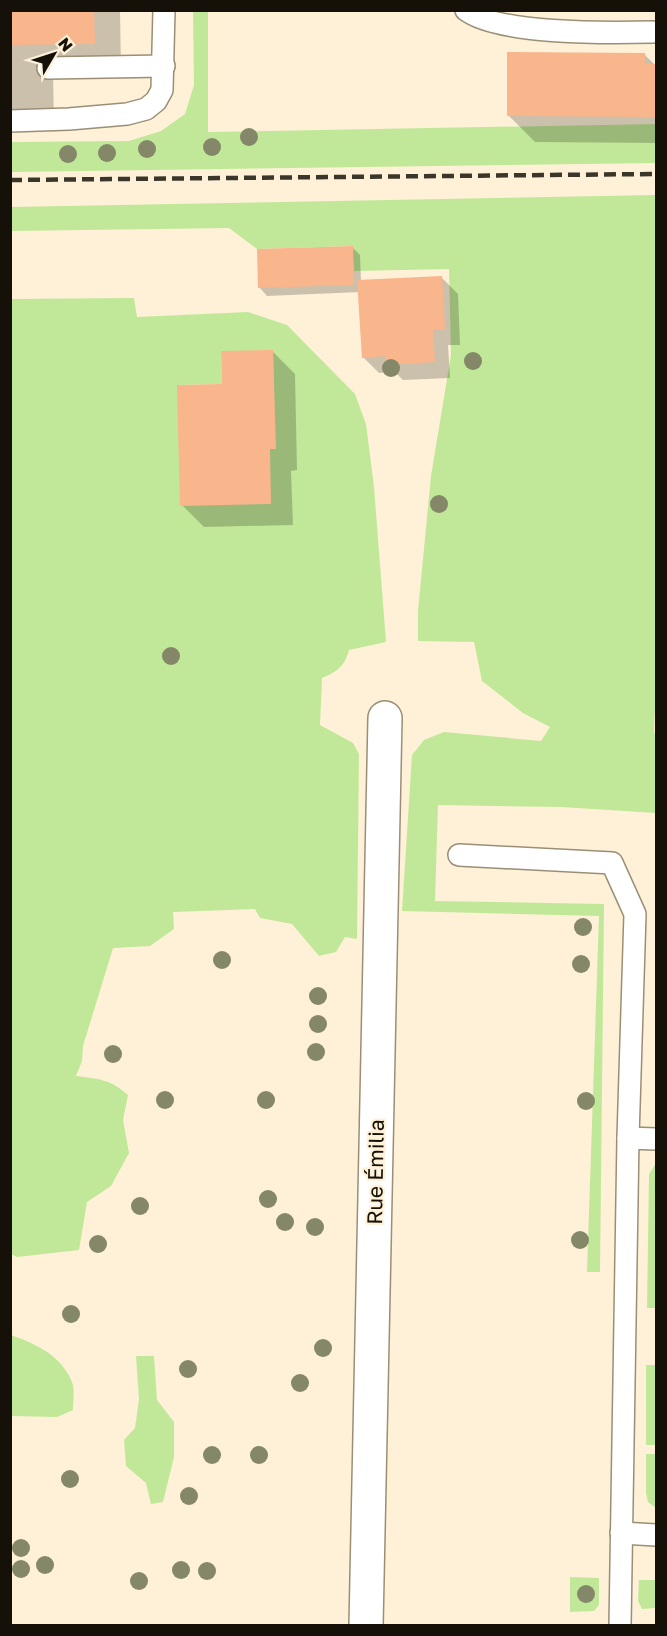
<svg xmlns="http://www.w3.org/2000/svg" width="667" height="1636" font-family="'Golos Text',sans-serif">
<rect width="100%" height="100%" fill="#fef1d7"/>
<g fill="#c1e898" fill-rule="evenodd">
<path d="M208,10V132L656,124V163L11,172V142L129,141L161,131L185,114L194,85L193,11Z"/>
<path d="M656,195V687L654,731L656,738V813L561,807L438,805L435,901L604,904L600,1272H587L599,916L402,911L412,755L424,740L444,732L541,741L550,727L523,713L482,681L474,642L418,641V611L431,476L451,355L449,269L354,271L352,246L257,249L229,228L11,231L10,207Z"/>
<path d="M134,298L137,317L248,312L287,325L355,394L366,424L374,487L386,642L349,650C345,666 337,672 322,678L320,725L353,743L359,754L357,939L345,937L336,952L319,956L292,924L260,918L255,909L173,912L174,929L150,946L113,948L83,1046L82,1061L76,1076C99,1079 110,1079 128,1095L123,1120L129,1153L111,1186L87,1202L79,1250L17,1257L11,1254V299ZM273,350L275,449H270L177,385L222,384L221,352Z"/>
<path d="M656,1163V1308H647L649,1174Z"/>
<path d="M11,1335C36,1344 61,1355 72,1382C75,1389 73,1402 73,1410L57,1417L11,1416Z"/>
<path d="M136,1356H154L157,1400L174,1422V1457L163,1502L151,1504L146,1483L126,1466L124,1440L135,1428L139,1399Z"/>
<rect x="646" y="1365" width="10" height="80"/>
<path d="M646,1454H656V1508L648,1502L646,1493Z"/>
<path d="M570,1577L599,1578V1605L594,1611L570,1612Z"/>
<path d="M639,1580H656V1608L642,1609L638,1601Z"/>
</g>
<g fill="#0003">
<path d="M10,10H120L121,70L53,71L54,125H10Z"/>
<path d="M645,55L656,66V143L535,142L508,115Z"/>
<path d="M352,247L360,255L361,282L442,278L458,294L460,345H448L450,378L403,380L395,372L379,373L363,357L360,292L267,296L259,287Z"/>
<path d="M273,352L295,374L297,470L291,471L293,525L204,527L182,505L223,385Z"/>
</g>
<g fill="#f9b58b">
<path d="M10,10H94L95,44L10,45Z"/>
<path d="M507,52L645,53V64H657V117L507,116Z"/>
<path d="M353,246L354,285L258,288L257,249Z"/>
<path d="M442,276L445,329L433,330L435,362L386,365L385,356L362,358L357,280Z"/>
<path d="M273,350L276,449H270L271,504L180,506L177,385L222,384L221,351Z"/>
</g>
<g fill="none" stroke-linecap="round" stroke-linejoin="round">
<defs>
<g id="lane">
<path d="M466,10C499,35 610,33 653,32"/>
<path d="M48,68L164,66"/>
<path d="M10,121L69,119L127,114L146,109L156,101L162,90L164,10"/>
<path d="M459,855L612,863L635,914L628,1138"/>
<path d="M621,1533L656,1535"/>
<path d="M620,1626L628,1138L656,1139"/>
</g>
<path id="street" d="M366,1626L385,718"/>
</defs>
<use href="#lane" stroke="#9a8f76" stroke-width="24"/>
<use href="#street" stroke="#9a8f76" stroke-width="36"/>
<use href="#lane" stroke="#fff" stroke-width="21"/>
<use href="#street" stroke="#fff" stroke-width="33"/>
<path stroke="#3b362a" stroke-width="4.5" stroke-dasharray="12 6" stroke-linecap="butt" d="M10,180L656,174"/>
</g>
<g fill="#848768">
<circle cx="249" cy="137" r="9"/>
<circle cx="212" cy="147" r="9"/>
<circle cx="147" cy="149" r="9"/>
<circle cx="107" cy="153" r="9"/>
<circle cx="68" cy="154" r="9"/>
<circle cx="473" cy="361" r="9"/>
<circle cx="391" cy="368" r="9"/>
<circle cx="439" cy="504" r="9"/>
<circle cx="171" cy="656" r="9"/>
<circle cx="583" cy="927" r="9"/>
<circle cx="222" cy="960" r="9"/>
<circle cx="581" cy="964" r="9"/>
<circle cx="318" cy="996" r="9"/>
<circle cx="318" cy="1024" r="9"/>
<circle cx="316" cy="1052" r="9"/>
<circle cx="113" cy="1054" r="9"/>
<circle cx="165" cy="1100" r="9"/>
<circle cx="266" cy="1100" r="9"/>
<circle cx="586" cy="1101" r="9"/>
<circle cx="268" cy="1199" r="9"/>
<circle cx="140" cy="1206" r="9"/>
<circle cx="285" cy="1222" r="9"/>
<circle cx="315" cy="1227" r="9"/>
<circle cx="580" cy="1240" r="9"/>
<circle cx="98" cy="1244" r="9"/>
<circle cx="71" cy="1314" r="9"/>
<circle cx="323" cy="1348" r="9"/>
<circle cx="188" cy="1369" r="9"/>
<circle cx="300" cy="1383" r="9"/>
<circle cx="212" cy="1455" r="9"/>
<circle cx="259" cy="1455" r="9"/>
<circle cx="70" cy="1479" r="9"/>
<circle cx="189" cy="1496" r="9"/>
<circle cx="21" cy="1548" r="9"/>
<circle cx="45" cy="1565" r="9"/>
<circle cx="21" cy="1569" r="9"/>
<circle cx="181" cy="1570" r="9"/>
<circle cx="207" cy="1571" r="9"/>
<circle cx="139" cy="1581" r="9"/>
<circle cx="586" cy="1594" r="9"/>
</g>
<g text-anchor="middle" stroke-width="4.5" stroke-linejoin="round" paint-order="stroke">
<g font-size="21" fill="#151108" stroke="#fef1d7">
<text transform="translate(376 1172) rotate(-89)" y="7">Rue Émilia</text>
</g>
</g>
<rect width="667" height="1636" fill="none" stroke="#151108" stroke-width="24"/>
<g transform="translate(54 54) rotate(51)" stroke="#fef1d7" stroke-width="4.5" paint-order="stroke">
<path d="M0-4.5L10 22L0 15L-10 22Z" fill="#151108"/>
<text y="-9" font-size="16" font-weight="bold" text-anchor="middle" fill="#151108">N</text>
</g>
</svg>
